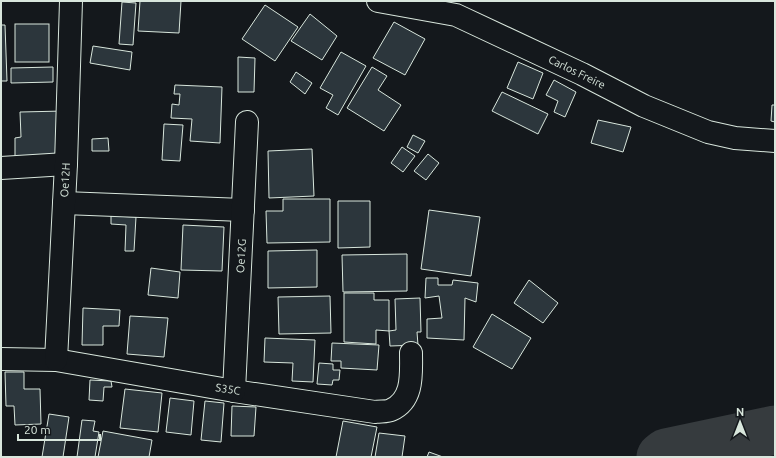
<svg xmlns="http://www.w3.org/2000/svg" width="776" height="458" font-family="Ubuntu,sans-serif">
<rect width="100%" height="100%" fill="#14181c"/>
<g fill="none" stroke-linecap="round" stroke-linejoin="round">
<path stroke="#363b3e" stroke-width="49" d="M661,457L666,453L775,430"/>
</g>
<g fill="#2c363c" stroke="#d8e6dc">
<path d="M140,1H181L179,33L138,31Z"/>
<path d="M122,2L136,3L133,45L119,44Z"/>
<path d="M265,5L298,27L275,61L242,39Z"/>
<path d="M310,14L337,36L322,60L291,41Z"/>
<path d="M394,22L425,39L405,75L373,58Z"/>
<rect x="15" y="24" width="34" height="38"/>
<path d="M1,25H5L7,81H1Z"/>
<path d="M93,46L132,52L130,70L90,63Z"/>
<path d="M341,52L366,66L338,115L326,108L333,95L320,88Z"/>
<path d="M238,57L255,58L254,92H238Z"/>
<path d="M518,62L543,73L533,99L507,88Z"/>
<path d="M53,67V82L11,83V68Z"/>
<path d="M372,67L387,76L378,90L401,105L384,131L347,108Z"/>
<path d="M296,72L312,83L305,94L290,82Z"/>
<path d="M554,80L576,92L565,117L554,112L558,101L546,95Z"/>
<path d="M175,85L222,87L220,143L190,141L192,119L171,118L172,104L179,105L180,94H174Z"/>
<path d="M502,92L548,114L538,134L492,111Z"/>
<path d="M772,105H775V122L771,121Z"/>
<path d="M64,111L66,156L15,158V138L21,137L20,112Z"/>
<path d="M598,120L631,127L623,152L591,143Z"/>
<path d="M164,124L183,125L180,161L162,160Z"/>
<path d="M413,135L425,141L418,153L407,147Z"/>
<path d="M108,138L109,151H92V139Z"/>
<path d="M402,147L415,156L403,172L391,163Z"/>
<path d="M312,149L314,196L269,198L268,151Z"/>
<path d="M428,154L439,163L426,180L414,171Z"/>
<path d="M283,199H330V242L267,243L266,211H283Z"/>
<path d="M338,201H370V247L338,248Z"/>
<path d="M429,210L480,217L471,276L421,269Z"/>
<path d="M111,216L136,217L134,251H125L126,225L111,224Z"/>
<path d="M183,225L224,227L222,271L181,270Z"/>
<path d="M317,250V287L268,288V251Z"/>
<path d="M407,254V291L343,292L342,255Z"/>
<path d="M151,268L180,272L178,298L148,295Z"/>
<path d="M426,278H438V285H452L453,280L478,283L476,302L465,298L464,340L427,338V319L442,318L439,296L425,298Z"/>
<path d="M529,280L558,303L543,323L514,303Z"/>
<path d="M344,293H374V300H389V331L376,330V344L344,342Z"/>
<path d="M330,296L331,333L279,334L278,297Z"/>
<path d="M420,298L421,332H417L418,345L390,346L389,331L396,330L395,299Z"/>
<path d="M83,308L120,310L119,326H103V345H82Z"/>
<path d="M492,314L531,338L512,369L473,347Z"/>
<path d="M130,316L168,318L164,357L127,354Z"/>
<path d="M265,338L315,340L313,382L292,381L293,363L264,362Z"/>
<path d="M332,343L379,345L377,370L341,368V361H331Z"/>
<path d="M319,363L333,364V370H340L339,380H333L332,385L317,384Z"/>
<path d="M5,372H24V389H40L41,424L15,425L14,406H6Z"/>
<path d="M90,380L111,381L112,387H104L103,401L89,400Z"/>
<path d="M125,389L162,393L158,432L120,428Z"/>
<path d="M170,398L194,401L191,435L166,432Z"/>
<path d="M205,401L224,403L221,442L201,440Z"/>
<path d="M232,406L256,407L254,436H231Z"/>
<path d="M49,414L69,417L63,457H42Z"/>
<path d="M82,420L95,421L93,431L99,432L95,457H77Z"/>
<path d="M343,421L377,427L371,457H336Z"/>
<path d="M103,431L152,440L149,457H98Z"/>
<path d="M379,433L405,436L402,457H375Z"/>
<path d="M429,452L443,457H427Z"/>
</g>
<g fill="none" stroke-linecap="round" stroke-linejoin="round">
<defs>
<g id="minor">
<path d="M1,168L66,164"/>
<path d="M64,203L243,210"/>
<path d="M1,359L56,360L234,391L375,412C380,411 387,412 391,410C414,400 411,373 411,353"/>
<path d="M56,360L66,164L71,1"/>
<path d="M234,391L247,122"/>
</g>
<path id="tertiary" d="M378,1L456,15L582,74L644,106L708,132L735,138L775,141"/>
</defs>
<use href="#minor" stroke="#d8e6dc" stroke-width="24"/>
<use href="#tertiary" stroke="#d8e6dc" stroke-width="24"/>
<use href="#minor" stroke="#14181c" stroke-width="22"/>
<use href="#tertiary" stroke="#14181c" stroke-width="22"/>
</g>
<g text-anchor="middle" stroke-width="3" stroke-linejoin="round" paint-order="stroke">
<g font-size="11" fill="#d8e6dc" stroke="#14181c">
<text transform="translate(577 72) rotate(26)" y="4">Carlos Freire</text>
<text transform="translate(65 180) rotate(-87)" y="4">Oe12H</text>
<text transform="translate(241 256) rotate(-87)" y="4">Oe12G</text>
<text transform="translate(228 389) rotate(9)" y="4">S35C</text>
</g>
</g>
<rect width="776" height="458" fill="none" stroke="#d8e6dc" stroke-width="4"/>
<g transform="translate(740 422)" stroke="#14181c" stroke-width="3" paint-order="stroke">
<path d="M0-3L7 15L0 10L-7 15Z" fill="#d8e6dc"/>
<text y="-6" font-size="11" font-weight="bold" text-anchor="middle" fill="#d8e6dc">N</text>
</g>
<path d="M18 434v6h82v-6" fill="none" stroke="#d8e6dc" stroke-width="2"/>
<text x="24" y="434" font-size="12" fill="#d8e6dc" stroke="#14181c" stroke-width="3" paint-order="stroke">20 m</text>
</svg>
